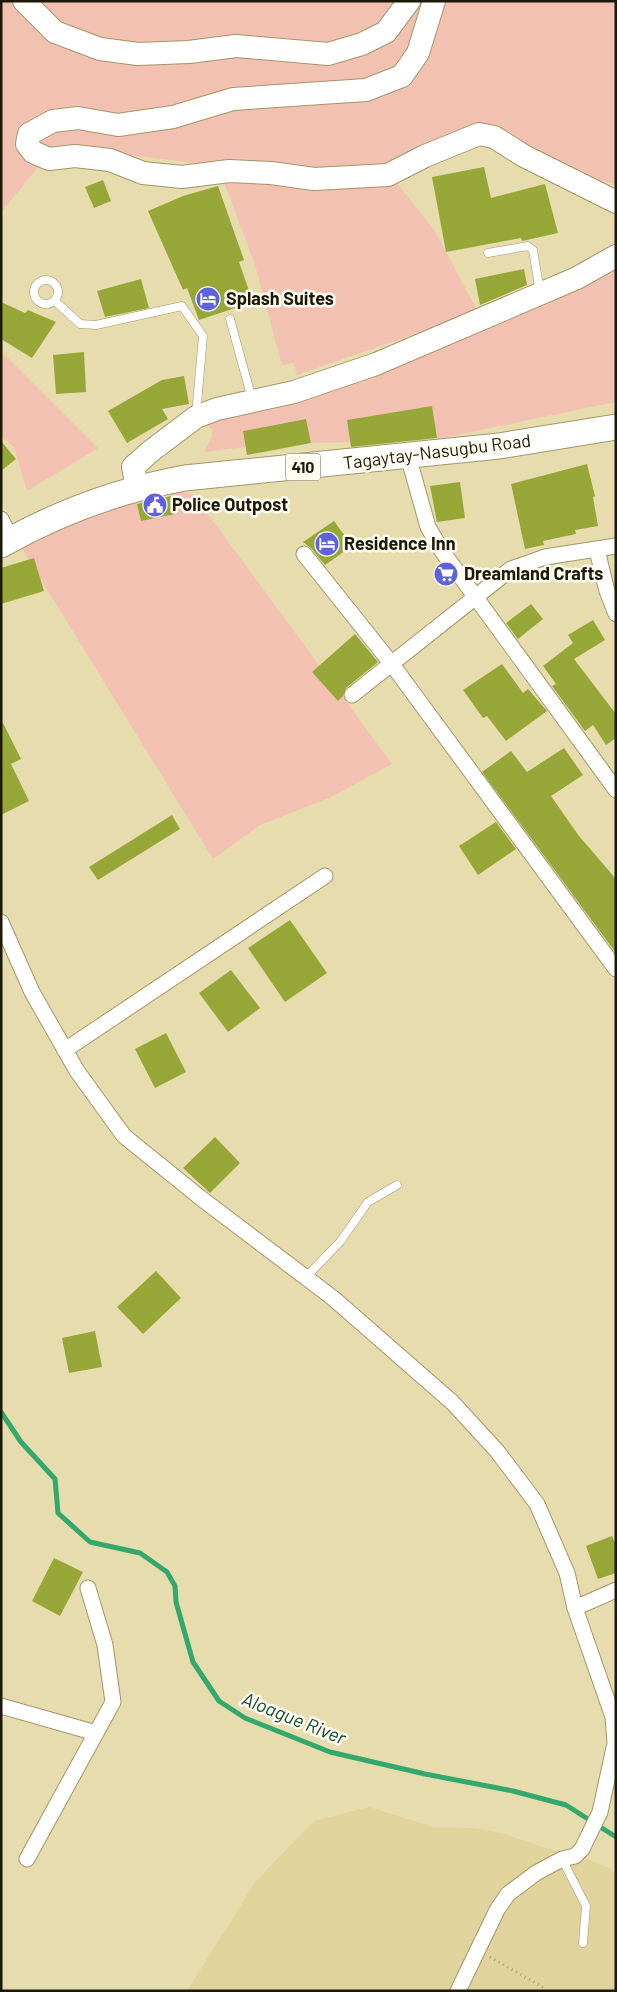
<svg xmlns="http://www.w3.org/2000/svg" width="617" height="1992" font-family="Barlow,sans-serif">
<rect width="100%" height="100%" fill="#e7dcad"/>
<path fill="#e0d39c" d="M369,1807L433,1827L472,1828L502,1833L545,1848L580,1856L611,1869L616,1874V1991H187L256,1881L314,1821Z"/>
<g fill="#f3c1b2">
<path d="M1,1H616V184L561,176L484,141L386,169L435,231L478,312L297,375L294,363L282,365L254,262L218,166L98,151L41,164L1,212Z"/>
<path d="M616,261V402L437,439L432,406L348,420L351,442L311,443L306,419L243,431L245,447L204,452L212,437V429L199,420Z"/>
<path d="M1,354L6,356L98,448L27,491L14,447L1,436Z"/>
<path d="M169,489L193,494L392,764L329,798L260,825L213,859L18,542L135,496L141,521L175,514Z"/>
</g>
<g fill="none" stroke-linecap="round" stroke-linejoin="round">
<path stroke="#33a86d" stroke-width="5" d="M1,1412L21,1442L55,1479L58,1513L90,1542L140,1553L167,1572L175,1586L176,1602L193,1662L219,1701L245,1718L330,1752L425,1774L513,1791L566,1805L616,1837"/>
</g>
<g fill="#97a737">
<path d="M484,167L491,198L545,184L558,233L522,241L521,238L446,252L432,177Z"/>
<path d="M103,180L111,201L94,208L85,187Z"/>
<path d="M218,186L244,260L239,262L253,302L199,320L187,288L183,290L148,211L183,196Z"/>
<path d="M524,269L527,285L480,305L475,279Z"/>
<path d="M141,279L149,308L105,317L97,291Z"/>
<path d="M1,302L25,313L28,310L56,322L32,358L1,339Z"/>
<path d="M84,352L86,392L56,394L53,355Z"/>
<path d="M184,376L189,404L162,409L168,419L127,443L108,411L162,380Z"/>
<path d="M432,406L437,438L351,447L347,420Z"/>
<path d="M306,419L311,443L247,455L243,431Z"/>
<path d="M1,441L16,459L1,471Z"/>
<path d="M587,464L595,496L593,497L598,526L575,530L576,534L543,541L544,545L525,549L511,484Z"/>
<path d="M460,482L465,518L437,522L430,486Z"/>
<path d="M171,496L175,514L141,521L137,504Z"/>
<path d="M334,521L352,546L325,565L311,548L303,542Z"/>
<path d="M34,558L44,591L1,604V568Z"/>
<path d="M531,604L543,619L518,639L506,623Z"/>
<path d="M593,620L605,640L574,659L616,714V738L606,745L593,725L585,731L552,686L556,684L543,666L573,643L568,635Z"/>
<path d="M355,634L378,662L346,688L343,696L338,701L312,672Z"/>
<path d="M502,664L523,693L528,689L547,711L506,741L487,716L483,718L463,690Z"/>
<path d="M1,719L21,759L11,764L29,801L1,815Z"/>
<path d="M564,748L583,775L551,796L579,836L616,879V953L482,772L511,751L527,772Z"/>
<path d="M172,815L180,829L98,880L89,867Z"/>
<path d="M496,822L516,849L478,875L459,846Z"/>
<path d="M290,920L327,973L285,1002L248,948Z"/>
<path d="M231,970L260,1008L228,1032L199,993Z"/>
<path d="M166,1033L186,1072L155,1088L135,1049Z"/>
<path d="M215,1137L240,1163L210,1193L183,1168Z"/>
<path d="M156,1271L181,1298L143,1334L117,1307Z"/>
<path d="M95,1331L102,1367L69,1373L62,1338Z"/>
<path d="M612,1536L616,1545V1573L598,1579L586,1546Z"/>
<path d="M54,1558L83,1572L60,1616L32,1601Z"/>
</g>
<g fill="none" stroke-linecap="round" stroke-linejoin="round">
<defs>
<g id="lane">
<path d="M488,253L528,246L533,250L540,292"/>
<circle cx="46" cy="292" r="12"/>
<path d="M55,301L80,324L96,325L182,306L203,336L196,415"/>
<path d="M230,319L252,399"/>
<path d="M306,1277L340,1242L368,1202L397,1185"/>
<path d="M562,1859L586,1906L583,1943"/>
</g>
<g id="street">
<path d="M408,456L428,527L442,551L616,790"/>
<path d="M1,519L11,539"/>
<path d="M597,550L607,591L616,614"/>
<path d="M304,554L391,663L616,969"/>
<path d="M352,695L511,569L545,557L616,546"/>
<path d="M1,922L32,992L65,1050L77,1071L124,1136L202,1199L333,1298L453,1403L497,1451L537,1504L567,1573L575,1608L613,1717L615,1743L600,1812L582,1849L575,1856L562,1859L536,1873L508,1894L497,1910L458,1991"/>
<path d="M65,1050L325,876"/>
<path d="M575,1608L616,1590"/>
<path d="M1,1706L96,1733"/>
<path d="M27,1859L113,1702L105,1645L88,1588"/>
</g>
<g id="secondary">
<path d="M24,1L55,32L100,49L138,54L189,52L236,46L328,54L362,44L386,32L409,1"/>
<path d="M434,1L418,53L402,76L366,90L233,99L173,117L118,125L78,118L53,121L29,134L27,144L33,152L49,159L75,156L110,160L143,173L182,177L229,171L271,173L314,179L388,175L425,156L479,134L494,137L524,156L616,202"/>
<path d="M137,488L133,467L151,451L196,417L217,409L294,392L376,364L577,278L616,256"/>
</g>
<path id="primary" d="M1,545C59,512 119,490 185,478L499,446L616,427"/>
</defs>
<use href="#lane" stroke="#a19769" stroke-width="9"/>
<use href="#street" stroke="#a19769" stroke-width="17"/>
<use href="#secondary" stroke="#a19769" stroke-width="24"/>
<use href="#primary" stroke="#a19769" stroke-width="27"/>
<path stroke="#a79e78" stroke-width="3" stroke-dasharray="1 4" stroke-linecap="butt" d="M490,1957L546,1989"/>
<use href="#lane" stroke="#fff" stroke-width="8"/>
<use href="#street" stroke="#fff" stroke-width="15"/>
<use href="#secondary" stroke="#fff" stroke-width="22"/>
<use href="#primary" stroke="#fff" stroke-width="25"/>
</g>
<defs>
<symbol id="hotel-disc" viewBox="-11 -11 22 22"><circle r="9.5" fill="#5e63db" stroke="#fffdf3"/><path d="M-6-4.5h1.5V1H6V5H4.5V3h-9V5H-6ZM-4 0a1.8 1.8 0 1 1 3.6 0ZM.5 0V-2.5h3Q6-2.5 6 0Z" fill="#fff"/></symbol>
<symbol id="civic-disc" viewBox="-11 -11 22 22"><circle r="9.5" fill="#5e63db" stroke="#fffdf3"/><path d="M-.6-6.5H3V-4.5H.6V-3L4-1V1h2V6H-6V1h2V-1L-.6-3ZM-1.2 2.5V6h2.4V2.5Z" fill="#fff"/></symbol>
<symbol id="supermarket-disc" viewBox="-11 -11 22 22"><circle r="9.5" fill="#5e63db" stroke="#fffdf3"/><path d="M-6-5.5h2.5l.6 2H6L4.5 2H-2.5L-4.4-4H-6ZM-1.5 3.2a1.3 1.3 0 1 0 .1 0ZM3 3.2a1.3 1.3 0 1 0 .1 0Z" fill="#fff"/></symbol>
</defs>
<g fill-rule="evenodd">
<use href="#hotel-disc" x="194" y="285" width="28" height="28"/>
<use href="#civic-disc" x="141" y="491" width="28" height="28"/>
<use href="#hotel-disc" x="313" y="530" width="28" height="28"/>
<use href="#supermarket-disc" x="432" y="560" width="28" height="28"/>
</g>
<g text-anchor="middle" stroke-width="5" stroke-linejoin="round" paint-order="stroke">
<rect fill="#fffdf3" stroke="#615d4e" stroke-width="1" x="285.5" y="453.5" width="35" height="27" rx="4"/>
<g font-size="16" font-weight="bold" fill="#1d1907">
<text x="303" y="473">410</text>
</g>
<g font-size="18" font-weight="bold" fill="#1d1907" stroke="#fffdf3" text-anchor="start">
<text x="226" y="305">Splash Suites</text>
<text x="172" y="511">Police Outpost</text>
<text x="344" y="550">Residence Inn</text>
<text x="464" y="580">Dreamland Crafts</text>
</g>
<g font-size="18" fill="#1d1907" stroke="#fffdf3">
<text transform="translate(437 452) rotate(-7)" y="6">Tagaytay-Nasugbu Road</text>
</g>
<g font-size="19" font-style="italic" fill="#0f4c2f" stroke="#fffdf3">
<text transform="translate(294 1718) rotate(22)" y="7">Aloague River</text>
</g>
</g>
<rect width="617" height="1992" fill="none" stroke="#1d1907" stroke-width="5"/>
</svg>
